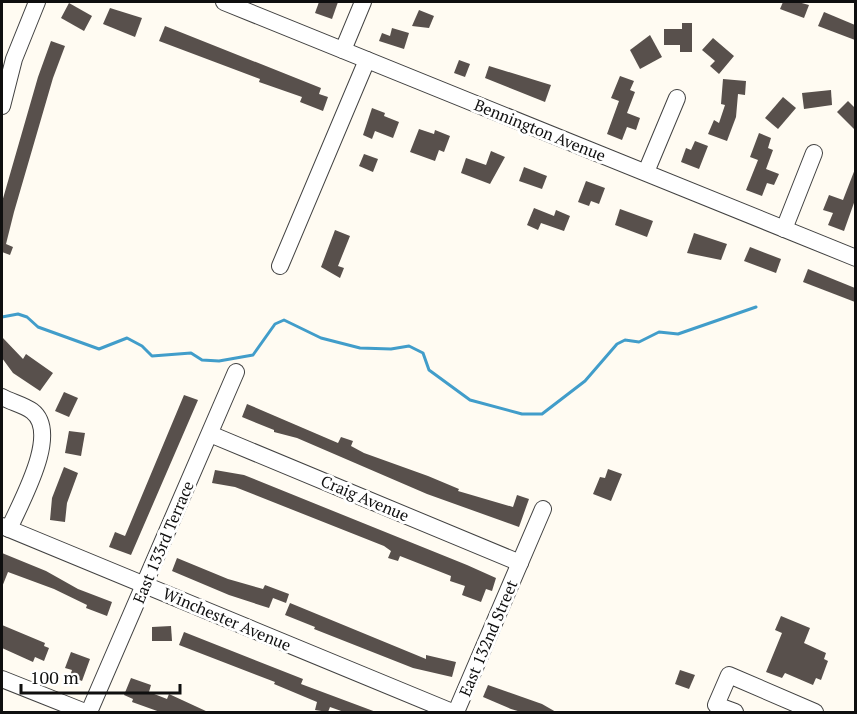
<svg xmlns="http://www.w3.org/2000/svg" width="857" height="714" font-family="'PT Serif',serif">
<rect width="100%" height="100%" fill="#fffbf2"/>
<g fill="none" stroke-linecap="round" stroke-linejoin="round">
<path stroke="#419dca" stroke-width="3" d="M2,317L18,314L27,317L38,327L99,349L127,338L142,346L152,356L191,353L202,360L219,361L253,355L275,324L284,320L321,338L360,348L391,349L409,346L423,353L429,370L470,400L522,414H542L585,381L617,344L625,340L639,342L659,332L678,334L756,307"/>
</g>
<g fill="#58504c">
<path d="M319,2H338L332,19L315,13Z"/>
<path d="M783,2H798L809,5L804,18L780,9Z"/>
<path d="M69,3L92,16L84,31L61,18Z"/>
<path d="M110,8L142,18L135,37L103,24Z"/>
<path d="M419,10L434,16L429,28L412,26Z"/>
<path d="M824,12L855,25V40L818,26Z"/>
<path d="M682,23H692V52H680V45H664V29H682Z"/>
<path d="M165,26L321,88L319,94L328,97L323,111L300,102L302,97L259,82L260,79L159,41Z"/>
<path d="M392,28L409,33L404,49L379,41L382,33L390,36Z"/>
<path d="M650,35L662,57L640,69L630,50Z"/>
<path d="M713,38L734,56L719,74L710,66L715,61L702,50Z"/>
<path d="M51,41L65,46L53,78L14,212L6,244L13,247L10,255L2,252V202L38,77Z"/>
<path d="M459,60L470,64L465,77L454,73Z"/>
<path d="M489,66L551,85L545,102L485,78Z"/>
<path d="M620,76L634,81L630,90L635,92L627,113L640,118L636,130L627,127L622,140L607,134L619,101L611,98Z"/>
<path d="M723,79L746,81L745,95L738,94L736,117L727,141L708,134L714,120L719,123L725,105L721,104Z"/>
<path d="M831,90L832,105L804,109L802,93Z"/>
<path d="M783,97L796,108L778,129L765,118Z"/>
<path d="M848,101L855,108V130L837,112Z"/>
<path d="M372,108L385,113L384,116L399,122L393,138L375,131L372,139L363,135Z"/>
<path d="M419,129L434,134L435,130L450,136L444,152L439,150L435,161L410,152Z"/>
<path d="M759,133L771,138L768,148L773,150L766,169L779,174L774,185L767,183L762,196L746,190L758,160L750,157Z"/>
<path d="M695,141L708,146L699,169L681,162L686,148L691,150Z"/>
<path d="M491,151L505,157L490,184L461,173L466,158L486,165Z"/>
<path d="M364,154L378,159L373,172L359,166Z"/>
<path d="M524,167L547,176L542,189L519,181Z"/>
<path d="M855,169V200L844,231L828,225L833,213L823,210L829,195L843,200Z"/>
<path d="M586,181L605,188L599,204L591,201L589,206L578,202Z"/>
<path d="M534,208L554,216L556,210L570,216L564,231L541,223L538,230L527,225Z"/>
<path d="M620,209L653,221L647,237L615,225Z"/>
<path d="M335,230L350,236L338,266L344,268L340,278L321,267Z"/>
<path d="M694,233L727,244L721,260L687,253Z"/>
<path d="M750,247L781,259L776,273L744,261Z"/>
<path d="M808,269L855,288V302L803,282Z"/>
<path d="M2,337L23,359L26,354L53,373L40,391L13,373L2,358Z"/>
<path d="M64,392L78,398L69,417L55,411Z"/>
<path d="M184,395L198,400L131,555L109,547L115,532L125,536Z"/>
<path d="M247,404L338,443L341,437L353,441L351,446L364,453L428,476L459,489L458,491L513,507L517,495L529,499L519,527L427,494L297,438L274,432V430L242,417Z"/>
<path d="M69,431L85,433L81,456L65,453Z"/>
<path d="M64,467L78,473L67,503L65,522L50,520L52,498Z"/>
<path d="M608,469L622,474L611,501L593,494L600,477L605,478Z"/>
<path d="M215,470L244,475L467,565L496,578L492,591L486,589L481,602L462,595L465,586L450,581L451,576L400,556L398,561L388,558L391,551L384,546L235,487L212,483Z"/>
<path d="M2,553L46,571L78,589L112,602L107,616L86,608L87,605L54,589L8,572L2,587Z"/>
<path d="M177,558L228,579L263,589L265,585L289,594L286,603L273,598L269,608L229,595L172,571Z"/>
<path d="M290,603L426,659V655L456,662L452,677L413,668L314,629L315,627L285,615Z"/>
<path d="M781,616L810,628L804,643L826,653L824,659L828,661L821,680L816,678L813,685L785,673L782,678L766,672L782,633L775,630Z"/>
<path d="M2,625L45,643L44,646L49,648L44,661L35,657L33,662L2,648Z"/>
<path d="M171,626L172,641H152V627Z"/>
<path d="M184,632L303,679L301,684L376,712H344L330,707L328,712L315,710L317,702L274,684L275,682L179,645Z"/>
<path d="M71,652L90,659L82,681L70,676L72,670L65,668Z"/>
<path d="M680,670L695,675L689,689L675,684Z"/>
<path d="M131,678L151,685L149,692L167,699L169,694L208,712H160L132,702L133,699L124,695Z"/>
<path d="M488,685L542,704L556,712H521L511,709L483,697Z"/>
</g>
<g fill="none" stroke-linecap="round" stroke-linejoin="round">
<defs>
<g id="minor">
<path d="M224,2L856,258"/>
<path d="M343,50L363,2"/>
<path d="M2,106L14,59L37,2"/>
<path d="M646,172L677,98"/>
<path d="M784,229L814,153"/>
<path d="M280,266L367,60"/>
<path d="M2,397C11,402 24,405 32,411C61,433 20,503 9,529"/>
<path d="M210,434L520,563"/>
<path d="M2,526L452,712"/>
<path d="M2,679L85,712"/>
<path d="M89,712L236,372"/>
<path d="M456,712L543,509"/>
<path d="M735,712L716,705L729,675L815,712"/>
</g>
</defs>
<use href="#minor" stroke="#424242" stroke-width="18"/>
<use href="#minor" stroke="#fff" stroke-width="16"/>
</g>
<g text-anchor="middle" stroke-width="6" stroke-linejoin="round" paint-order="stroke">
<g font-size="16" fill="#0f0f0f" stroke="#fff">
<text transform="translate(540 130) rotate(22)" y="6">Bennington Avenue</text>
<text transform="translate(365 498) rotate(23)" y="6">Craig Avenue</text>
<text transform="translate(163 542) rotate(-67)" y="6">East 133rd Terrace</text>
<text transform="translate(227 619) rotate(23)" y="6">Winchester Avenue</text>
<text transform="translate(488 638) rotate(-67)" y="6">East 132nd Street</text>
</g>
</g>
<rect width="857" height="714" fill="none" stroke="#0f0f0f" stroke-width="6"/>
<path d="M21 684v9h159v-9" fill="none" stroke="#0f0f0f" stroke-width="3"/>
<text x="30" y="684" font-size="18" fill="#0f0f0f" stroke="#ffffff" stroke-width="4.5" paint-order="stroke">100 m</text>
</svg>
